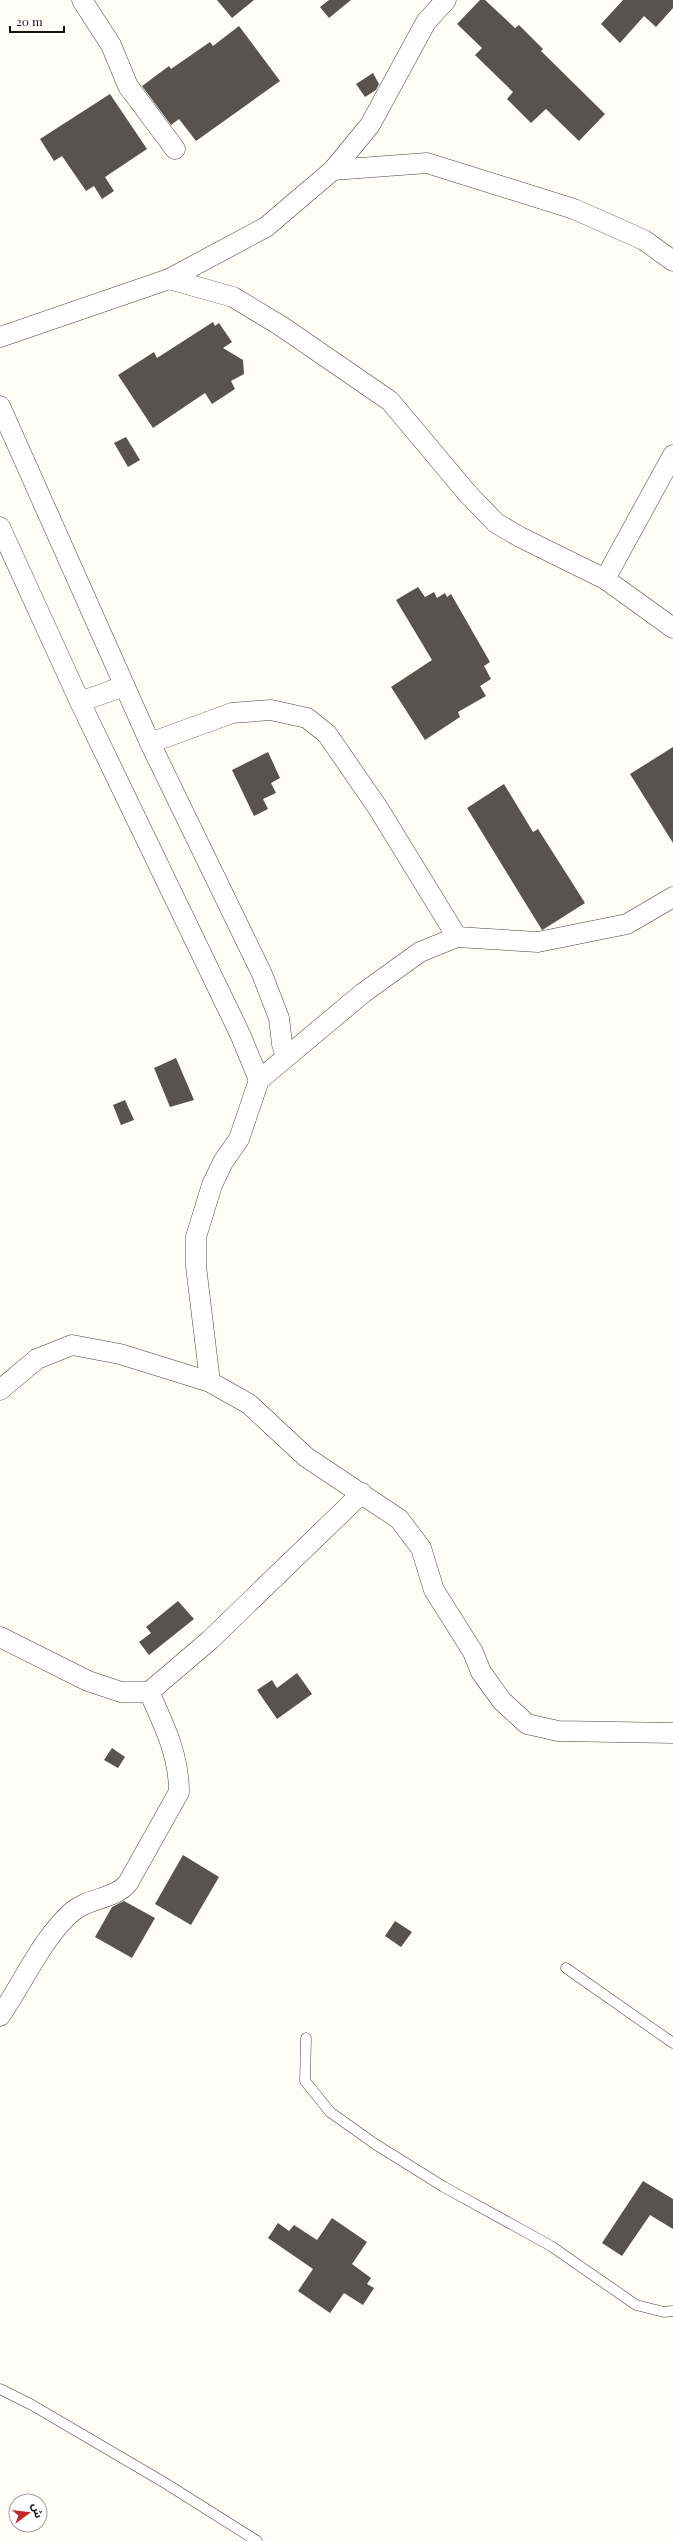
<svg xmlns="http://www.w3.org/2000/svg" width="673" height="2541" font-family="'Playfair Display','Noto Sans Arabic',serif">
<rect width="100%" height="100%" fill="#fffdf5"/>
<g fill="#5a524d">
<path d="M217,0H254L232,18Z"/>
<path d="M329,0H351L329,18L320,7Z"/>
<path d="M480,0H485L515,28L519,25L543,49L541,51L605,114L579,141L546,109L531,123L507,99L513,92L475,55L482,48L457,24Z"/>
<path d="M623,0H673V8L656,27L644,16L620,43L601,24Z"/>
<path d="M239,26L280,81L196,141L179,119L171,125L142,86L169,66L171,69L210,42L213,46Z"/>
<path d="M373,73L379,84L376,90L365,97L356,84Z"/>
<path d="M110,94L147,149L105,177L114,191L102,199L94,186L86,191L62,156L54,161L40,139Z"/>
<path d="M213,322L215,326L219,323L232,342L223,348L243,360L244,374L231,381L235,389L212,404L205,393L153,428L118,375L154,352L157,358Z"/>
<path d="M126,437L140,460L128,467L114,443Z"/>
<path d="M418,587L425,597L434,592L437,598L445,593L447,597L451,594L490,662L484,666L491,679L480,686L486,696L458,712L460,717L425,740L391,687L432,660L396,600Z"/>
<path d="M673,747V843L630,774Z"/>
<path d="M268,752L280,778L271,783L276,793L263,799L268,809L254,816L232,770Z"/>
<path d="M504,784L533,832L538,829L585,903L544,929L542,930L467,808Z"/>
<path d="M176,1058L194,1100L170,1107L154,1068Z"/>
<path d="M125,1100L134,1120L121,1125L113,1105Z"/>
<path d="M178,1601L194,1619L149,1655L139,1642L151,1633L146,1627Z"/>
<path d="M297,1673L312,1694L277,1719L257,1690L272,1680L277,1688Z"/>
<path d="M112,1748L125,1757L118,1768L104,1760Z"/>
<path d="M183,1855L219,1877L191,1925L155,1904Z"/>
<path d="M124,1901L155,1918L132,1958L95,1937L112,1907Z"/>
<path d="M395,1921L412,1932L401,1947L385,1936Z"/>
<path d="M643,2181L673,2199V2229L650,2215L622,2256L602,2243Z"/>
<path d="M332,2218L367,2242L352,2264L371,2278L367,2284L374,2288L363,2305L344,2293L330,2313L298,2291L313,2269L268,2238L278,2223L289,2231L294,2225L317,2240Z"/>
</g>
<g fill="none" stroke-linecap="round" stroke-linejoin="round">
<defs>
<g id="lane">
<path d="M566,1968L673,2043"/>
<path d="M306,2038L305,2081L330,2112L375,2144L444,2187L551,2246L636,2305L664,2312L673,2311"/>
<path d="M0,2389L32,2405L165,2483L257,2541"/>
</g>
<g id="street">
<path d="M82,0L111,45L128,86L175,149"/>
<path d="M333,170L427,163L574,209L644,240L673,261"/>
<path d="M169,279L233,297L281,326L390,401L468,494L496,523L520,537L605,579L673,628"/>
<path d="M0,337L169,279L266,227L333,170L370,125L426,22L446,0"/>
<path d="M0,406L150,743L262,974L279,1018L282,1044L286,1057"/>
<path d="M0,527L80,702L240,1034L259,1080"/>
<path d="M605,579L673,455"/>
<path d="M80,702L124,686"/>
<path d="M150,743L232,713L271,710L307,718L327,734L378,808L457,937"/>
<path d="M210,1382L196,1266V1237L212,1185L223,1162L239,1139L259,1080L363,993L420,952L457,937L538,942L627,924L673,897"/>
<path d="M0,1390L37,1359L72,1345L120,1354L210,1382L249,1404L306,1457L399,1519L421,1548L434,1590L473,1652L481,1672L502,1701L527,1724L558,1731L673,1733"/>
<path d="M0,1637L88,1681L121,1692H149L210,1640L362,1493"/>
<path d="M0,2016C23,1983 42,1938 72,1912C89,1897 114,1900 128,1883L179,1792C179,1755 164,1725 149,1692"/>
</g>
</defs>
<use href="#lane" stroke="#444" stroke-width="11"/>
<use href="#street" stroke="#444" stroke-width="21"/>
<use href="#lane" stroke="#fff" stroke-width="10"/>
<use href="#street" stroke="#fff" stroke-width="20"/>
</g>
<g transform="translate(28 2513) rotate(75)"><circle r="19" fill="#ffffff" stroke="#a0a0a0"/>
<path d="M0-3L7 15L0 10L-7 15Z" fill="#c4262e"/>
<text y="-6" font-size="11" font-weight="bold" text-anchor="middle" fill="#111111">ش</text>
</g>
<path d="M10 26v6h54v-6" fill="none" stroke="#111111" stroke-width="2"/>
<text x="16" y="26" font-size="12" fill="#111111" stroke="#ffffff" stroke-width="3" paint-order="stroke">20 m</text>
</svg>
